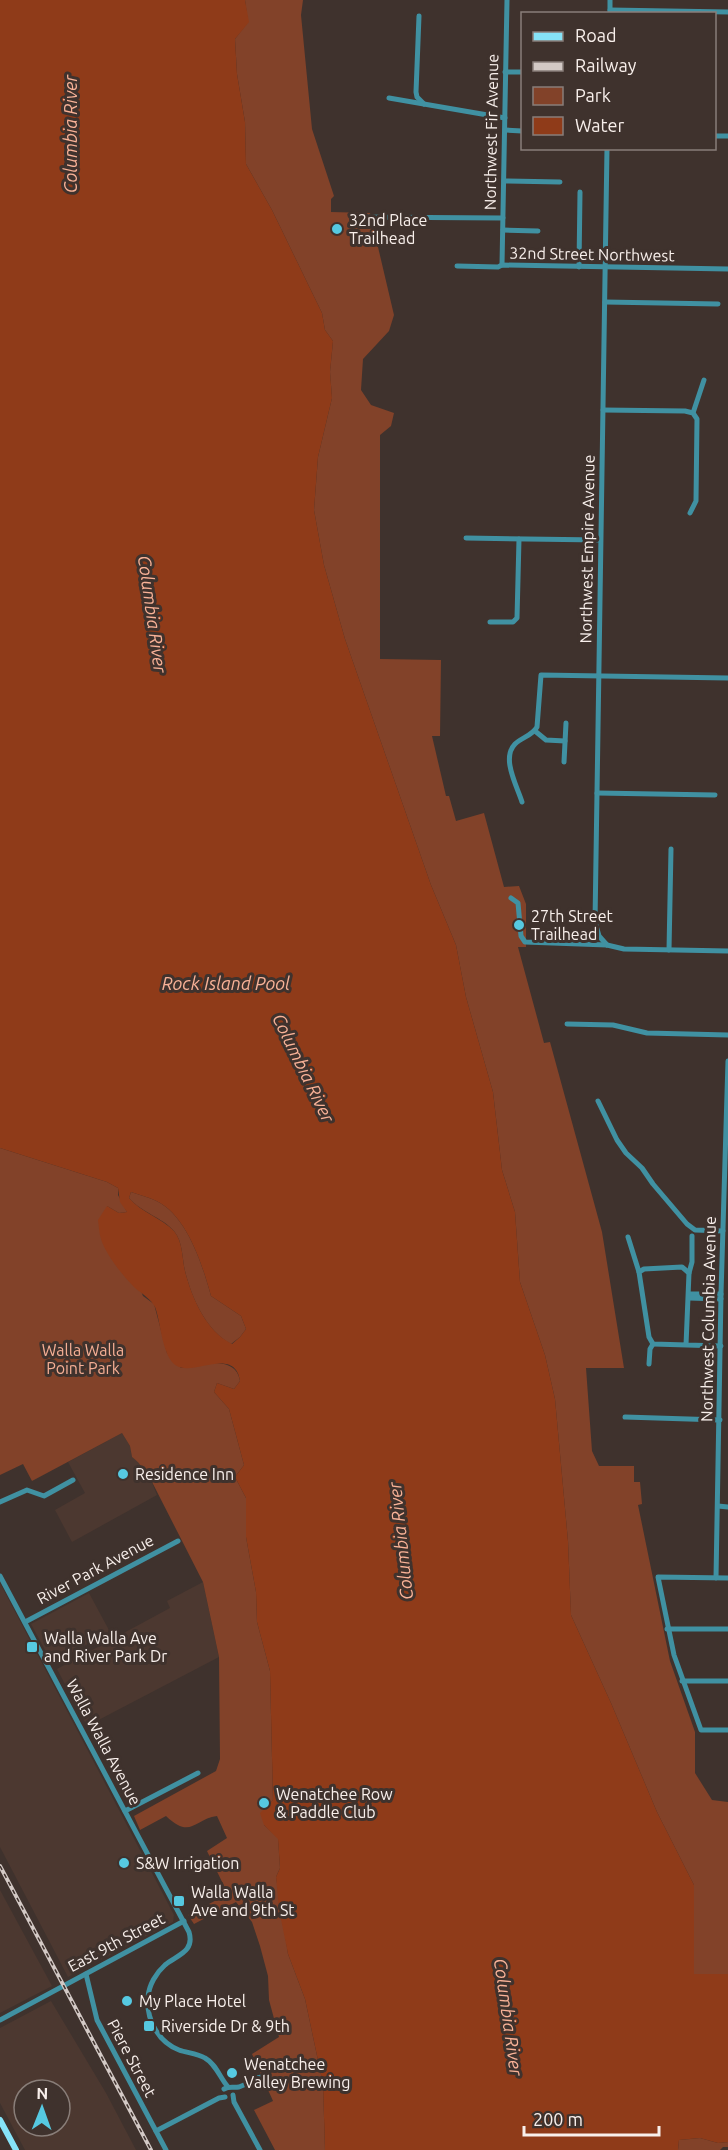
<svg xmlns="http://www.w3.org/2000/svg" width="728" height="2150" font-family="Ubuntu,sans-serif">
<rect width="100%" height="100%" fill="#3f322d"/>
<g fill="#4c3830" fill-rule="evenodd">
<path d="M122,1433L130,1446L132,1457L142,1464L145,1473L151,1480L157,1495L72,1542L55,1510L85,1493L68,1462Z"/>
<path d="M203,1582L219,1657L87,1726L57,1669L170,1608L167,1601Z"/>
<path d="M0,1583L174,1915L173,1922L68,1977L0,1847Z"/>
<path d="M89,1593L110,1632L52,1663L31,1624Z"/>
<path d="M0,1890L52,1986L0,2013Z"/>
<path d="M51,2001L106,2093L136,2150H25L0,2103V2028ZM24,2090H60V2126H24Z"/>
</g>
<g fill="#824229">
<path d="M245,0H303L301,15L312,129L334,196L331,199V212L370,213L394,315L389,331L363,359L361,390L371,405L394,413L391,426L380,435V659L441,660L440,736H432L446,796H449L456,821L484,813L504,887L519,886L526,904V947H518L544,1043L550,1042L602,1232L624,1368H586L592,1451L599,1466H634V1482H640L642,1504L638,1505L670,1661L695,1732V1773L712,1800L728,1802V1974H694V1885L657,1812L611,1703L571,1615L568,1541L555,1399L545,1355L520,1282L515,1212L502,1170L493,1092L466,997L456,945L431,885L345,639L324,565L314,510L318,457L332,398L330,372L333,341L325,330L322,313L272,210L246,164L245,122L237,74L235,39L248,22Z"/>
<path d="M0,1148L107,1182L118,1188V1195L127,1212L119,1213L107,1206L143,1296L154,1304L167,1353L181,1368C200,1365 236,1354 240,1381L234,1389L217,1383L214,1392L229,1409L244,1465L235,1477L246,1498V1537L256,1592L257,1622L270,1671L273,1800L269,1805L264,1825L278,1838L280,1868L276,1877L288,1954L305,1999L323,2084L325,2150H275L254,2110L273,2101L252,2054L279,2037L269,2000L268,1976L260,1946L252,1922L236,1902L194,1924L188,1915L228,1894L207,1851L227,1838L217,1816C194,1819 191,1840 166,1816L140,1830L134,1816L216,1771L220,1759L219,1657L203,1582L151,1480C142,1470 143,1465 132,1457L130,1446L122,1433L32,1481L23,1464L0,1475Z"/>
<path d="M131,1192C143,1196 156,1199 166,1207C190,1226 203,1267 211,1296L241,1316L246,1329L240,1337L231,1344C206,1330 192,1299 185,1271C182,1258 183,1242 174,1231C163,1218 141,1212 129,1198Z"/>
<path d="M700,2138L718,2143L728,2142V2147H723L720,2150H678L679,2140Z"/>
</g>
<path fill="#8f3b19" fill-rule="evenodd" d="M0,0H245L249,22L235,39L237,74L245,122L246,164L272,210L322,313L325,330L333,341L330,372L332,398L318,457L314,510L324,565L345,639L431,885L456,945L466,997L493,1092L502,1170L515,1212L520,1282L545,1355L555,1399L568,1541L571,1615L611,1703L657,1812L694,1885V1974H728V2142L718,2143L700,2138L679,2140L678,2150H325L323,2084L305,1999L288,1954L279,1909L276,1877L280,1868L278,1839L264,1825L260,1813L273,1800L270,1671L257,1622L256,1592L246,1537V1498L235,1477L244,1465L229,1409L214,1392L217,1383L234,1389L240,1381C235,1346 194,1376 177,1366C162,1358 161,1322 155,1307C152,1300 141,1293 135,1288C123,1276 106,1255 101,1239C99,1233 99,1226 98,1220L107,1206L119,1213L127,1212L120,1202L118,1188L107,1182L0,1148ZM131,1192C143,1196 156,1199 166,1207C190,1226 203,1267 211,1296L241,1316L246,1329L240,1337L232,1344C206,1331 192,1298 185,1271C182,1258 183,1242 174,1231C163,1219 141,1212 129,1198Z"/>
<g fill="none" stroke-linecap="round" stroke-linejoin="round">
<g stroke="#4091a2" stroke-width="5">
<path d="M610,10L728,12"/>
<path d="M610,13V0"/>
<path d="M419,16L416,92L417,97L424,104"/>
<path d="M505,72H522"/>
<path d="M389,98L505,118"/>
<path d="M505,130L522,131"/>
<path d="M714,136H728"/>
<path d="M504,181L560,182"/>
<path d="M352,217L503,218"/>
<path d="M503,230L538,231"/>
<path d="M502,265L507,0"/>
<path d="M457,266L498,267L502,265L728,269"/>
<path d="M579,267L580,192"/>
<path d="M605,302L718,304"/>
<path d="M603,410L685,411L693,413L697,419L696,501L690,513"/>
<path d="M693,413L704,380"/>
<path d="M466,538L600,540"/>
<path d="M490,622H513L517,618L519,539"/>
<path d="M535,731L546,740L565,741"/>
<path d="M564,762L566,723"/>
<path d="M597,793L715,795"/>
<path d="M522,802C517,786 501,758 515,744C522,737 532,736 537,727L541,675L728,678"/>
<path d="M511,898L518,903L521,936L525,942L607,945L624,949L728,951"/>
<path d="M607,945L599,936L595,922L607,148"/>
<path d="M669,950L671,849"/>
<path d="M567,1024L613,1025L647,1033L728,1035"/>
<path d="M598,1101L617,1140L626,1153L642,1168L653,1184L687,1224L695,1230L723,1231"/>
<path d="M628,1237L639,1272"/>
<path d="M689,1273L692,1262V1236"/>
<path d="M689,1294H721"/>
<path d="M689,1298L721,1299"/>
<path d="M686,1345L689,1273L682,1267L644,1269L639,1272L649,1337L653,1344L721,1346"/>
<path d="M649,1364L650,1349L653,1344"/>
<path d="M625,1417L720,1420"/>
<path d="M0,1502L27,1490L44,1496L73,1480"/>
<path d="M718,1506L728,1507"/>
<path d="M0,1576L189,1932C195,1952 177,1955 165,1965C156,1973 149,1985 148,1997C146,2019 158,2042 179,2050C187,2053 197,2053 205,2058C216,2064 220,2078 228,2087"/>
<path d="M716,1578L721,1294L728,1061"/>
<path d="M728,1578L658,1577L674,1655L701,1730H728"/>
<path d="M25,1622L178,1541"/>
<path d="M667,1629H728"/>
<path d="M682,1681H728"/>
<path d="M125,1811L198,1773"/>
<path d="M86,1974L97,2020L166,2150"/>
<path d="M0,2020L184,1921"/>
<path d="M224,2089C229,2086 233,2088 239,2087C251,2083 256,2075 269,2077"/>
<path d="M233,2095L234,2102L260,2150"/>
<path d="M156,2131L219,2098L225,2097"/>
</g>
<path stroke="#86e3f8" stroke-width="6" d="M0,2120L16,2150"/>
<defs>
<path id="rail" d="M0,1866L151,2150"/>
</defs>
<use href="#rail" stroke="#d3c9c5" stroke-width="4"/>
<use href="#rail" stroke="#3f322d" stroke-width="1.5" stroke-dasharray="4.5" stroke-linecap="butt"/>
</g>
<g fill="#56c9e1" stroke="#3f322d" stroke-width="2">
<circle cx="337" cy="229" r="6"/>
<circle cx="519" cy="925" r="6"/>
<circle cx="123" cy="1474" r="6"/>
<rect x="26" y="1641" width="12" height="12" rx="3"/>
<circle cx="264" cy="1803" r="6"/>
<circle cx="124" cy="1863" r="6"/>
<rect x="173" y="1895" width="12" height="12" rx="3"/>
<circle cx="127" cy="2001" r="6"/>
<rect x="143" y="2020" width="12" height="12" rx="3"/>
<circle cx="232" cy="2073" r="6"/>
</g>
<g text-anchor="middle" stroke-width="6" stroke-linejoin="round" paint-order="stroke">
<g font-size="16" fill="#f8efeb" stroke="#3f322d">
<text transform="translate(491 132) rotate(-89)" y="6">Northwest Fir Avenue</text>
<text transform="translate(592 254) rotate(1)" y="6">32nd Street Northwest</text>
<text transform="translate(587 549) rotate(-89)" y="6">Northwest Empire Avenue</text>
<text transform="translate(708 1319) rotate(-89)" y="6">Northwest Columbia Avenue</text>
<text transform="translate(95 1569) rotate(-28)" y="6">River Park Avenue</text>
<text transform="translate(104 1742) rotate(62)" y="6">Walla Walla Avenue</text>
<text transform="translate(116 1942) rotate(-28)" y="6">East 9th Street</text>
<text transform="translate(132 2058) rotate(62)" y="6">Piere Street</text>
</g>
<g font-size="16" fill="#f8efeb" stroke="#3f322d" text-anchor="start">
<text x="349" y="226">32nd Place<tspan x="349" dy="18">Trailhead</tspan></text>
<text x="531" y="922">27th Street<tspan x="531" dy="18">Trailhead</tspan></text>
<text x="135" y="1480">Residence Inn</text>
<text x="44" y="1644">Walla Walla Ave<tspan x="44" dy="18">and River Park Dr</tspan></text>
<text x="276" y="1800">Wenatchee Row<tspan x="276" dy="18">&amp; Paddle Club</tspan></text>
<text x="136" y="1869">S&amp;W Irrigation</text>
<text x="191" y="1898">Walla Walla<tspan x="191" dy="18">Ave and 9th St</tspan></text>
<text x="139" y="2007">My Place Hotel</text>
<text x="161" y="2032">Riverside Dr &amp; 9th</text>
<text x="244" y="2070">Wenatchee<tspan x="244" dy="18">Valley Brewing</tspan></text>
</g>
<g font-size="16" fill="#f5ae94" stroke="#3f322d">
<text x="83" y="1356">Walla Walla<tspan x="83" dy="18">Point Park</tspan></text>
</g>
<g font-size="18" font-style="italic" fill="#f9b297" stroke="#3f322d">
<text transform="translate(71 134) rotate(-90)" y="6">Columbia River</text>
<text transform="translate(152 614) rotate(82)" y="6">Columbia River</text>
<text x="226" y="990">Rock Island Pool</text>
<text transform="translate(303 1068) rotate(64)" y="6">Columbia River</text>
<text transform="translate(401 1541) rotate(-96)" y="6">Columbia River</text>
<text transform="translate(508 2017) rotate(82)" y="6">Columbia River</text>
</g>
</g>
<rect x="521" y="12" width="195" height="138" fill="#3f322d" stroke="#897e79" stroke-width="1.5"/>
<rect x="533" y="32" width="30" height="9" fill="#86e3f8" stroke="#897e79" stroke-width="1.5"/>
<text x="575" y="42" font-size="18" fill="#f8efeb">Road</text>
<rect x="533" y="62" width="30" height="9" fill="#d3c9c5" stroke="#897e79" stroke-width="1.5"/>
<text x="575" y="72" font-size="18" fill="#f8efeb">Railway</text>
<rect x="533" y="87" width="30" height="18" fill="#824229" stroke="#897e79" stroke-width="1.5"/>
<text x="575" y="102" font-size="18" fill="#f8efeb">Park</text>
<rect x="533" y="117" width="30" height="18" fill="#8f3b19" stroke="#897e79" stroke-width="1.5"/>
<text x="575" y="132" font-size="18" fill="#f8efeb">Water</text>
<g transform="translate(42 2108) rotate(1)"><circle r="28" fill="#3f322d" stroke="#897e79" stroke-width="1.5"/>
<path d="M0-4.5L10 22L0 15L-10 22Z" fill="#56c9e1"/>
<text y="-9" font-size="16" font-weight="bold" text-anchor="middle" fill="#f8efeb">N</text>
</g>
<path d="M524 2126v9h135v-9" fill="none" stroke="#f8efeb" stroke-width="3"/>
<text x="533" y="2126" font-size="18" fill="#f8efeb" stroke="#3f322d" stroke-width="4.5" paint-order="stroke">200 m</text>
</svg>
